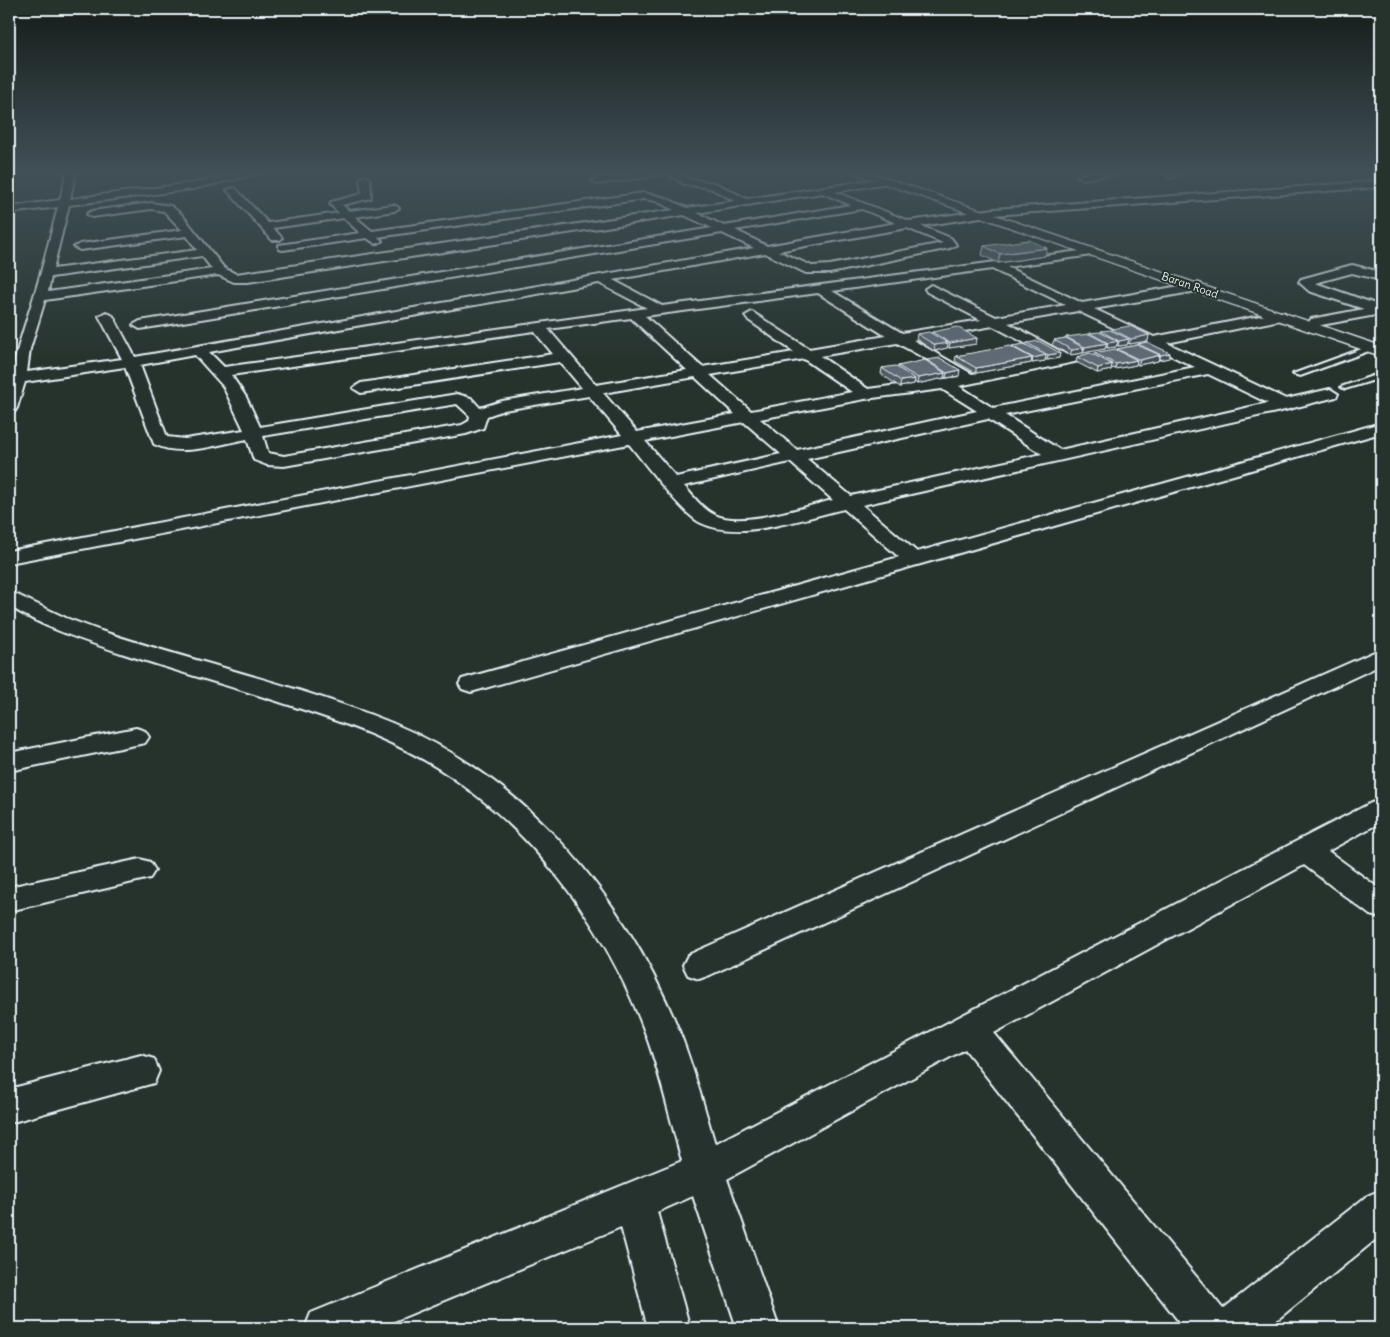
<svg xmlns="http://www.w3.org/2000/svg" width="1390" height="1337" font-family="Delius,sans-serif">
<rect width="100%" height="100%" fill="#26332d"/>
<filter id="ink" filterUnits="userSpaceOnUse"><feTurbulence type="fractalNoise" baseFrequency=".02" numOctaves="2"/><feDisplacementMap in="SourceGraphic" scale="10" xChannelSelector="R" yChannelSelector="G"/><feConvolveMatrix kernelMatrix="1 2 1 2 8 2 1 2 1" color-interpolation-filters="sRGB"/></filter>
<g filter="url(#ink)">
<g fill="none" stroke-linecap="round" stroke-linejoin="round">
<defs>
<g id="service">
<path d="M1370,346L1377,348L1300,376L1293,374Z"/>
<path d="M1381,373V378L1345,389L1341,387Z"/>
</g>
<g id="minor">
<path d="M67,172H76L70,199L193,183L244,172H264L193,189L69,205L53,269L197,250L187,236L80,250L74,247L80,244L182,230L164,211L151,209L92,217L87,214L92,211L151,203L171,206L182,215L224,268L236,274L674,210L656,201L644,199L378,237L382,241L376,244L367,238L283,250L279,249V245L360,233L344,218L273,228L282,238L280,240H272L227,190L235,188L268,223L339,213L330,204L331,202L362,194L360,179L365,176L370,179L371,198L342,205L349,211L394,205L399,208L394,211L355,217L372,231L644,193L663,197L687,208L735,201L710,188L684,184L668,174L597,184L592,181L597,178L640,172H678L689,179L715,183L747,199L885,178L888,179V183L835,192L909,221L994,209L1381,181V187L994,215L921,226L951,238L956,245L950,248L830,273H806L765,253L613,280L662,306L1095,249L1101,252L1099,254L1007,267L1082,303L1197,283L1201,284L1203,287L1197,291L1094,309L1154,337L1280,312L1285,313L1287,316L1285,319L1167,343L1286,399L1330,389L1338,394L1336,397L1285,410L862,505L917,552L1381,423V433L471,692L462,689L459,684L462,679L899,557L844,509C803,518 741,542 701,523C683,515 644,462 629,444L9,563V551L622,435L589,396L504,410L487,416L483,428L466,434L284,466L267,465L254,460L247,439C219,444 181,458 154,444L125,367L25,382L17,408L15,411L9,413C9,367 21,339 34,296C43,267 50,237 58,207L9,213V207L60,200ZM822,193L851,205L724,226L697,213ZM862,209L896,223L767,246L735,230ZM684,215L712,228L140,321L133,325L140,329L722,233L754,248L135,357L113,316L106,312L99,316L122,359L27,372L30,349L45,300L218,275L234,282H248ZM907,228L943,243L830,265L812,266L778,251ZM202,256L212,269L48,292L51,277ZM992,269L1066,305L996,317L931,285L925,289L927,292L981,320L902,333L832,291ZM599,283L647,308L224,367L209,352ZM818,293L886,336L809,349L752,312L745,316L747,319L794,352L702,367L645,316ZM1078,311L1139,340L1067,355L1008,323ZM631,318L687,370L596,385L548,329ZM993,326L1053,358L972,374L913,340ZM534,331L553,354L361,383L353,388L361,393L560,362L582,388L502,401L480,408L471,398L457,394L260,427L246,397L231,375ZM897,343L959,377L868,389L820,356ZM1151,346L1195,367L993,408L959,386ZM195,355L223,386L244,430L185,439L167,437L140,365ZM804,359L852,392L751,411L710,375ZM1208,374L1268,403L1060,450L1005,415ZM695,377L735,414L637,432L603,393ZM942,389L977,411L797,450L760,419L865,399ZM457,404L470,416L469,421L462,425L284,456L268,453L263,436ZM988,419L1042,454L851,496L807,459ZM744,422L781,454L676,477L645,441ZM790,462L833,500C803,507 743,528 715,515C702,509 693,496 684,486Z"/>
<path d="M1090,172H1124L1083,179L1078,176Z"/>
<path d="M1160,172H1174L1177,175L1172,178Z"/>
<path d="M1352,265L1381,272V280L1352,273L1315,283L1381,306V314L1316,326L1311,325L1309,322L1311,319L1364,309L1309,291L1299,282L1301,279Z"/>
<path d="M9,591L66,618L101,631C197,663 298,685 392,723C528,779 626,899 680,1033C694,1069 704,1107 715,1144L1295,842L1371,803L1381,800V822L1328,851L1381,890V918L1370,915L1304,865L994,1033L1223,1309L1367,1196L1381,1190V1235L1267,1328H1184L965,1049L727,1179L779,1328H737L693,1196L657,1212L690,1328H648L621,1227L377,1328H305L311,1313L682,1161C670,1119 661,1076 646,1035C606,925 528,820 426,761C372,730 311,712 251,693C208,680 164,667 121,653C83,640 44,628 9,606Z"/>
<path d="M1381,649V665L710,975L699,979L688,975L683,965L688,955Z"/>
<path d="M136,728L145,731L149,737L145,743L9,771V753Z"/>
<path d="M140,859L150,862L155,870L150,878L9,911V887Z"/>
<path d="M141,1055L154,1059L159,1071L154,1083L9,1123V1089Z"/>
</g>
<path id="secondary" d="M851,172H868L1381,346V356Z"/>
</defs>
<use href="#service" stroke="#e8f1f8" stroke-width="4"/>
<use href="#minor" stroke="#e8f1f8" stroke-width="4"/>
<use href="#secondary" stroke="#e8f1f8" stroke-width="3"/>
<use href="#service" fill="#26332d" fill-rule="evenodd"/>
<use href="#minor" fill="#26332d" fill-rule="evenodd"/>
<use href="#secondary" fill="#26332d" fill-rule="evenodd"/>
</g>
<g fill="#515c64" stroke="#e8f1f8">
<path d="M984,246L1045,256L998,263L982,255Z"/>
<path d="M1112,329L1149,335L1148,341L1129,344L1128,343L1127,345L1118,346L1117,345L1116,347L1107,348L1106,347L1105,349L1083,352V353L1070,355L1052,345L1054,340L1090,334V333H1101V331H1112Z"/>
<path d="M932,332L977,338L976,344L949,348L947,347V348L934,351L916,339L917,334L931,333Z"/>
<path d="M1027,343L1060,353L1059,358L1047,360L1045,359V361L1032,363L1031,362V363L976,373L955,361L956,356L1012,347V346L1026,345Z"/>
<path d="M1138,344L1170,353L1169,358L1159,360L1158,361L1138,365L1136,364V365L1115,369L1112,368L1111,370L1097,373L1076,362L1077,357L1093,355L1094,353L1117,350V349L1138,345Z"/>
<path d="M927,360L959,376L946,378L944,377V378L917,384L914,382V384L900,387L881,374L882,368H898V366L927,362Z"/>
</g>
<g fill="#424b51" stroke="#e8f1f8">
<path d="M1047,248L1045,256L998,263L1000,254Z"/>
<path d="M1149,335L1148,341L1129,344L1131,339Z"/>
<path d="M977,338L976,344L949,348L950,343Z"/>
<path d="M1129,339L1127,345L1118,346L1119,341Z"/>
<path d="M1118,341L1116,347L1107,348L1108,343Z"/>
<path d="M948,343L947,348L934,351L935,345Z"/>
<path d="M1107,343L1105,349L1083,353L1085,347Z"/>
<path d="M1084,348L1083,353L1070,355L1072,350Z"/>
<path d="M1060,353L1059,358L1047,360L1048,355Z"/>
<path d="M1170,353L1169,358L1159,360L1161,355Z"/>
<path d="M1046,355L1045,361L1032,363L1033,358Z"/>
<path d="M1160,355L1158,361L1138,365L1140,360Z"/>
<path d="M1032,358L1031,363L976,373V368Z"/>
<path d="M1137,360L1136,365L1115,369L1116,364Z"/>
<path d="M1112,364L1111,370L1097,373L1098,368Z"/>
<path d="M960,370L959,376L946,378L947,373Z"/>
<path d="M945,373L944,378L917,384L918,378Z"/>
<path d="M915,379L914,384L900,387L901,381Z"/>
</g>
<g fill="#5e6b74" stroke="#e8f1f8">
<path d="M1029,240L1047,248L1000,254L984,246Z"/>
<path d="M1130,326L1149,335L1131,339L1112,329Z"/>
<path d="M957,327L977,338L950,343L932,332Z"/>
<path d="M1110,330L1129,339L1119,341L1101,331Z"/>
<path d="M929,332L948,343L935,345L917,334Z"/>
<path d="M1099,332L1118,341L1108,343L1090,333Z"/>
<path d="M1089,334L1107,343L1085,347L1066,337Z"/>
<path d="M1066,338L1084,348L1072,350L1054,340Z"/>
<path d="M1039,341L1060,353L1048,355L1027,343Z"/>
<path d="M1147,342L1170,353L1161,355L1138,344Z"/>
<path d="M1024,344L1046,355L1033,358L1012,346Z"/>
<path d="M1137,345L1160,355L1140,360L1117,349Z"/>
<path d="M1010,346L1032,358L976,368L956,356Z"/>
<path d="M1115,349L1137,360L1116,364L1094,353Z"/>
<path d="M1090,353L1112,364L1098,368L1077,357Z"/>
<path d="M940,358L960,370L947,373L927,360Z"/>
<path d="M925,360L945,373L918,378L898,366Z"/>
<path d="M895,366L915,379L901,381L882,368Z"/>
</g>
</g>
<linearGradient id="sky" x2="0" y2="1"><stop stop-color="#151c19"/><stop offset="0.48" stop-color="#415057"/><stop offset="1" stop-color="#415057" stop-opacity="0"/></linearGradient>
<rect width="1390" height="360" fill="url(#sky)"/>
<g text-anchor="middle" stroke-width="4" stroke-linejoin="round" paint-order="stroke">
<g font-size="11" fill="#e8f1f8" stroke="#26332d">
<text transform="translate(1190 285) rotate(19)" y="4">Baran Road</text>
</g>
</g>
<rect width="1390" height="1337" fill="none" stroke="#26332d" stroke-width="30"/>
<rect x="15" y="15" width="1360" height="1307" fill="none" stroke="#e8f1f8" stroke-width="2" filter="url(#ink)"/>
</svg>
